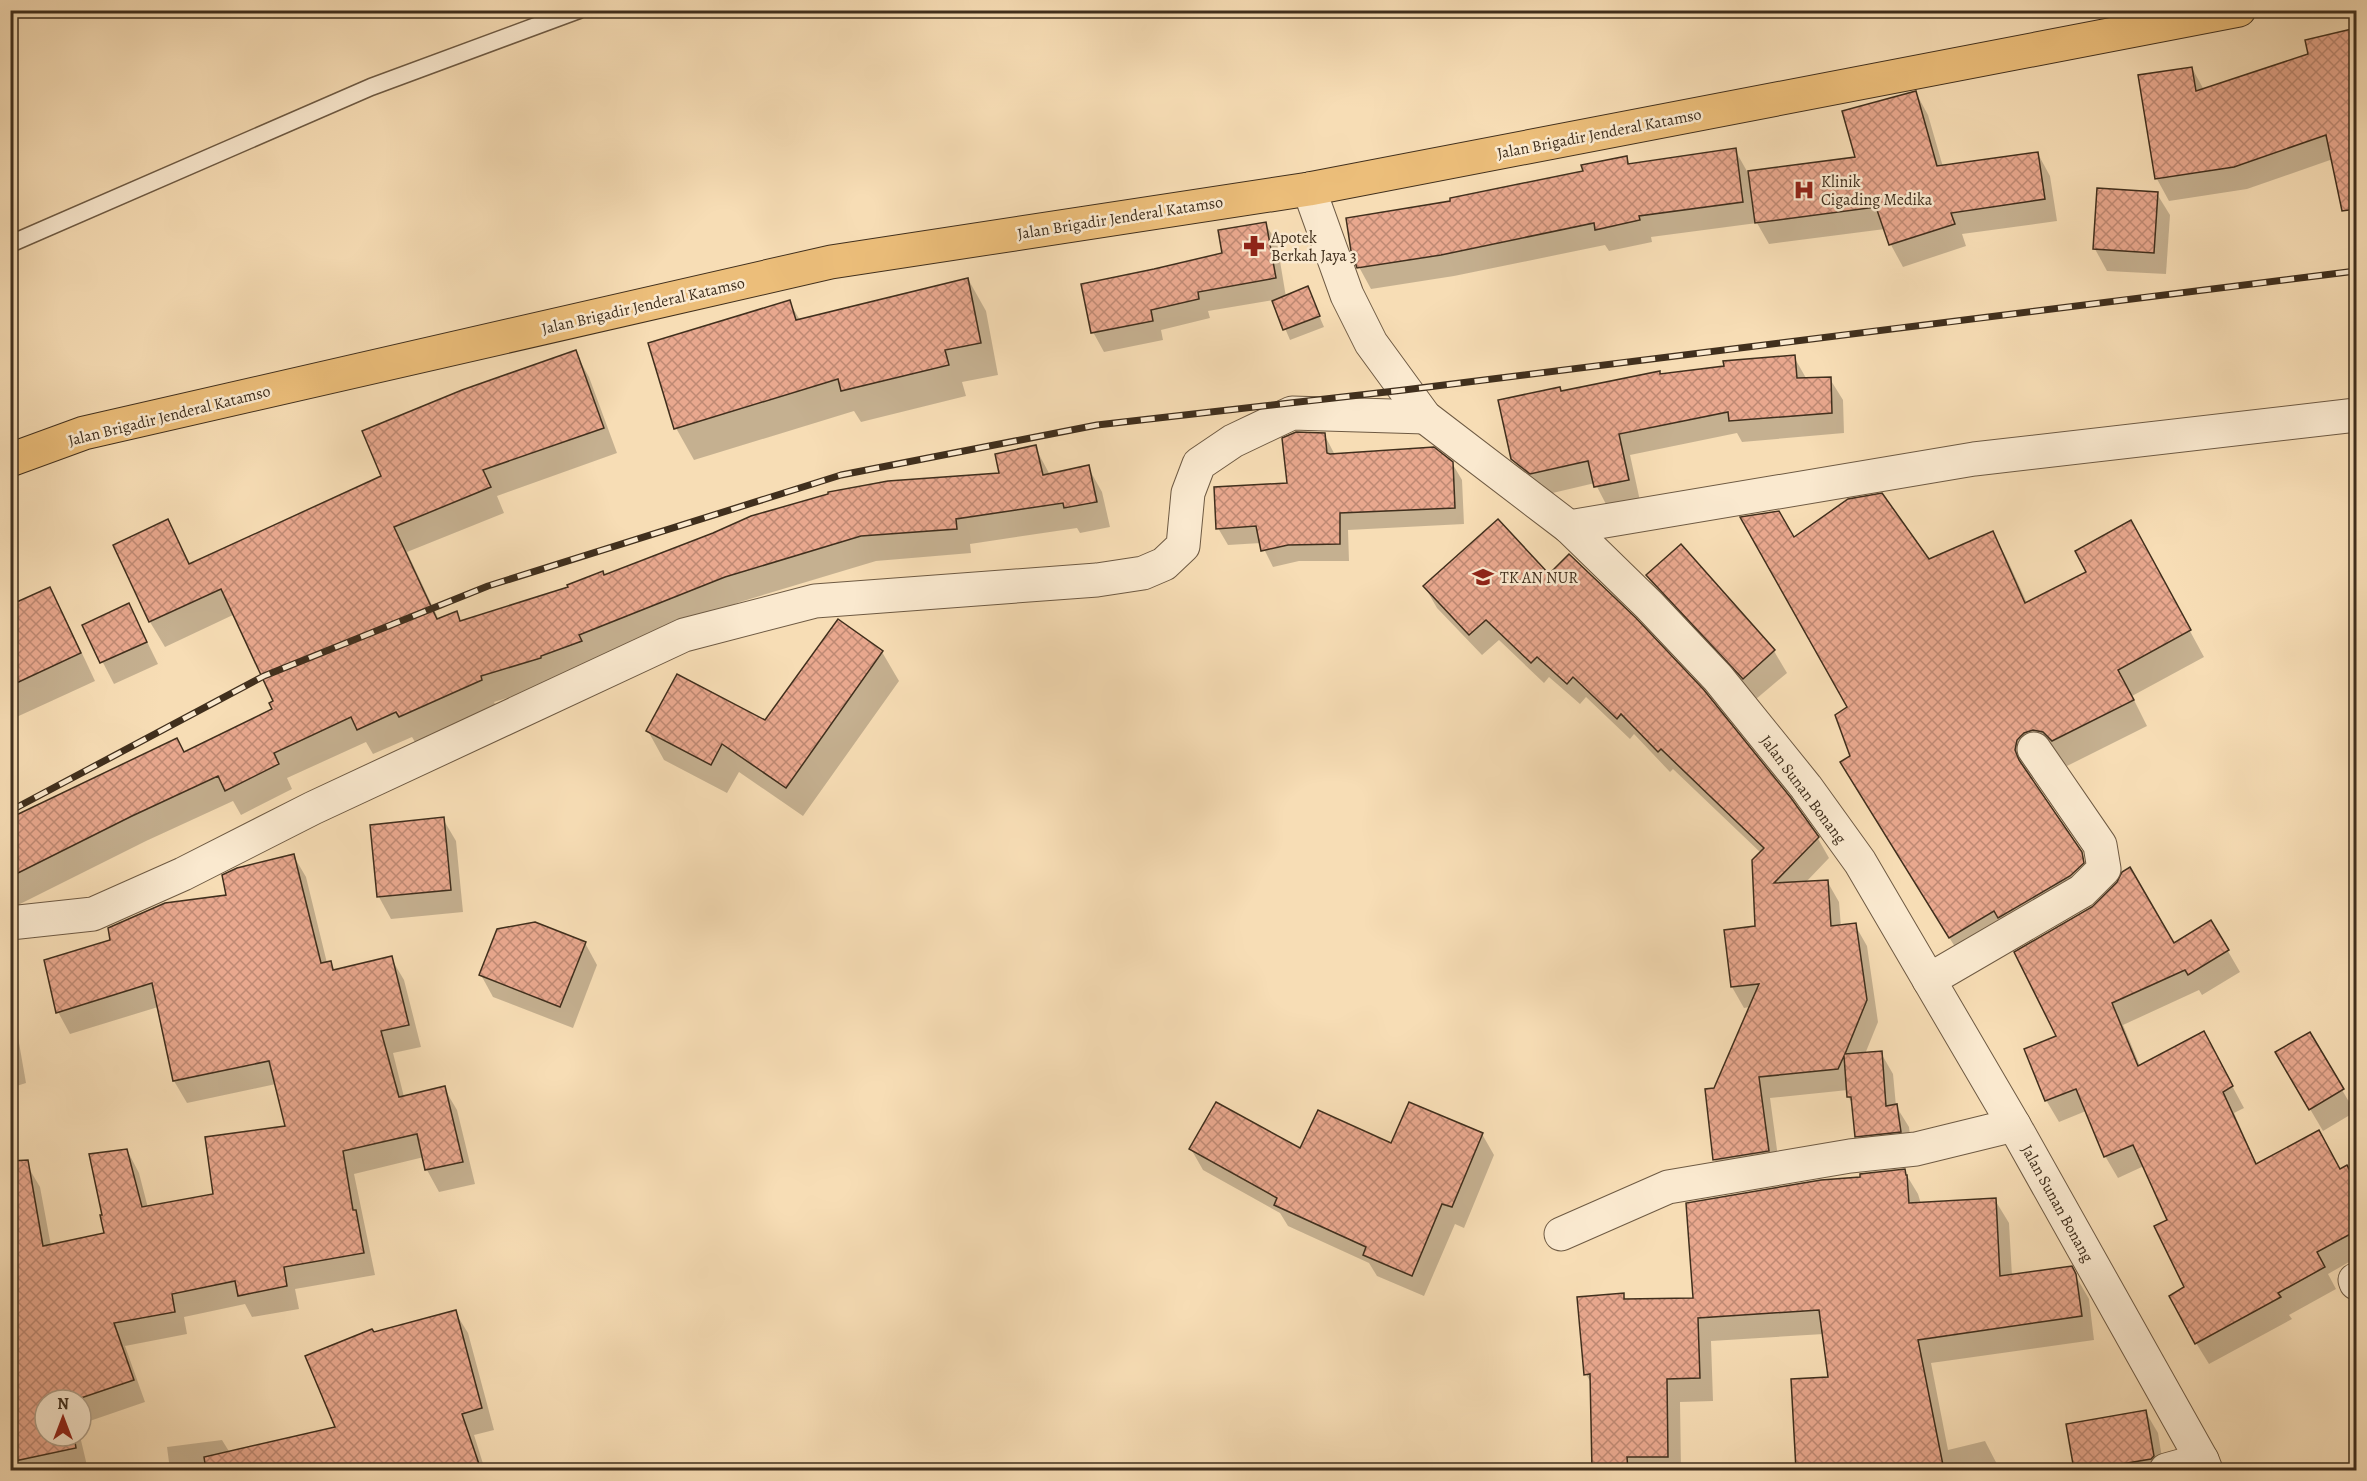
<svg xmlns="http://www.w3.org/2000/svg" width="2367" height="1481" font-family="Alegreya,serif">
<defs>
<pattern id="building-cross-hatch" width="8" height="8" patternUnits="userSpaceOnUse" patternTransform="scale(1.5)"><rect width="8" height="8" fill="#e9a88e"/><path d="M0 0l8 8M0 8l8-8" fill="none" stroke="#be8973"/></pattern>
</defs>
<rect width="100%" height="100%" fill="#f7ddb5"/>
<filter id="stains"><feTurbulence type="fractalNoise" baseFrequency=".00333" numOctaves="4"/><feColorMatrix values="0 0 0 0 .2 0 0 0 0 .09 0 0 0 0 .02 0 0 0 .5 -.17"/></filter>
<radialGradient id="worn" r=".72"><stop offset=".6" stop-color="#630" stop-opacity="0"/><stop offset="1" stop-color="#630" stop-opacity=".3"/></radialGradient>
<g fill="#0003">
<path d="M2356,30V186L2347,188L2333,159L2247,189L2169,201L2157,179L2192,68L2204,90L2310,55L2307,41Z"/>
<path d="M1916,93L1928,115L1943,167L2038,154L2050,176L2057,221L1962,234L1966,246L1903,267L1891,245L1885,229L1769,244L1757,223L1651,237L1652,242L1609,251L1605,245L1454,276L1371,289L1359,267L1452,203L1584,172L1626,157L1630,165L1735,150L1748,173L1856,159Z"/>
<path d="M2157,194L2170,215L2166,274L2107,271L2095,249Z"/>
<path d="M1265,223L1277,243L1286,297L1307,288L1324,327L1290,340L1273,300L1208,311L1210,318L1161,330L1163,340L1104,352L1093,332L1224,254Z"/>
<path d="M968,279L986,311L998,375L962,382L966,396L861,422L854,411L694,460L676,428L789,302L800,320Z"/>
<path d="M575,352L589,377L617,453L497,496L504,513L407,552L439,620L456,613L461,622L604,576L1001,475L1035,447L1050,475L1088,467L1102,492L1110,527L1080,533L1077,528L970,544L971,553L876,561L740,602L593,660L554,683L494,702L496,706L415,742L412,737L373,754L366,742L287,778L292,789L241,815L233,801L146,841L10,909V821L184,754L274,709L275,702L235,614L165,647L150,622L115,545L167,521L191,565L383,477Z"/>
<path d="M1794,357L1806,378L1830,379L1843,400L1844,433L1742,442L1737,433L1630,455L1640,501L1608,508L1595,483L1544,495L1525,480L1513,459L1561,392L1660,375Z"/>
<path d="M1324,434L1335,455L1452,463L1462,480L1464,524L1348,530L1349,561H1299L1273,567L1261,543L1228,545L1218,528L1288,484Z"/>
<path d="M1993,533L2007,559L2027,603L2145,548L2204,657L2132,696L2147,726L2067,766L2059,758L2032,767L2029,777L2096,880L1965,963L1857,789L1849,707L1794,539L1928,561Z"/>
<path d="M1549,576L1817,837L1829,858L1806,882L1827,881L1839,902L1841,927L1855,925L1867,946L1878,1022L1865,1054L1881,1053L1893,1074L1896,1106L1909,1127L1912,1153L1869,1157L1857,1136L1853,1105L1848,1096V1090L1770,1098L1780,1172L1727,1181L1715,1160L1707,1090L1715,1089L1750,1007L1744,1008L1732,987L1756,927L1761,853L1673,769L1670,772L1634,734L1630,739L1586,697L1580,704L1549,677L1544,683L1499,640L1482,655L1437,608L1425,587Z"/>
<path d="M1647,576L1774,651L1787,673L1756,699L1660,598Z"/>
<path d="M49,588L64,615L95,681L10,720V605Z"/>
<path d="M129,605L158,664L114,684L84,626Z"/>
<path d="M838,621L882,652L899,681L803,816L739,772L727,793L664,760L648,731L766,722Z"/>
<path d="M443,819L456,841L463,912L391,919L379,897L372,826Z"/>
<path d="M293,855L306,877L327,963L330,962L335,971L391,958L404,980L421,1047L393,1053L404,1097L444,1088L457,1110L475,1184L439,1192L427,1170L424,1157L354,1174L375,1275L295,1289L299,1309L252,1317L245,1304L184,1317L187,1334L125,1346L145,1402L81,1424V1400H45V1436H80L88,1470H10V1167L27,1165L40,1187L51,1246L106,1234L127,1150L139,1173L148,1208L215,1196L286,1127L276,1084L187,1103L174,1081L158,1007L70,1034L58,1012L112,941L228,896Z"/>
<path d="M2211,922L2240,972L2202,995L2199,990L2123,1025L2140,1066L2215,1054L2244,1108L2234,1113L2257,1165L2340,1170L2346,1167L2356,1185V1258L2328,1274L2336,1289L2289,1315L2292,1319L2209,1364L2196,1343L2186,1288L2169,1221L2144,1166L2118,1178L2105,1156L2086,1111L2059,1122L2046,1100L2059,1037L2174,945Z"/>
<path d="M585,943L597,965L573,1028L493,997L481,975Z"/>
<path d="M10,1012L15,1020L26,1083L10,1088Z"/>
<path d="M2309,1034L2355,1112L2323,1131L2277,1053Z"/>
<path d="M1482,1134L1494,1155L1464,1228L1455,1224L1424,1296L1377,1276L1369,1263L1288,1226L1280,1213L1203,1170L1191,1149L1301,1151L1392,1145Z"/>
<path d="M1904,1171L1918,1194L1921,1204L1995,1200L2009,1223L2012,1276L2071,1268L2089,1299L2094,1340L1931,1363L1948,1450L1985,1441L2000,1470H1797L1792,1381L1829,1379L1824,1334L1711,1341L1713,1401L1680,1402L1681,1470H1584L1583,1466L1593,1465L1592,1385L1586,1374L1623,1295L1627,1301L1694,1299L1862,1179Z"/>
<path d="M455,1312L468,1333L494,1430L474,1435L485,1470H170L167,1447L222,1440L230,1453L337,1428L373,1334Z"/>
<path d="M2145,1411L2158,1433L2164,1470H2077L2076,1468Z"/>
</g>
<g fill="url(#building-cross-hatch)" stroke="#402f1d" stroke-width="1.5">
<path d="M2356,28V209L2342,211L2326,135L2234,167L2155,179L2138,75L2192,67L2196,91L2308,54L2305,40Z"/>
<path d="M1916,91L1937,166L2038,152L2045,199L1951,213L1955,224L1889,245L1876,207L1755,223L1748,171L1855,157L1842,111Z"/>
<path d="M1736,148L1743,202L1639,216L1640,220L1595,230L1594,223L1441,255L1357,268L1351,251L1346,218L1450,201V198L1583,171L1581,165L1627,156L1628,164Z"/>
<path d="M2097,188L2158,192L2154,253L2093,249Z"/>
<path d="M1266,222L1276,278L1198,292L1199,299L1151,310L1153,321L1091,333L1081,284L1154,269L1222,253L1218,230Z"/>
<path d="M968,278L981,343L945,350L949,365L841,391L838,379L674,429L648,343L790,300L796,320Z"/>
<path d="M1308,286L1320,316L1283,330L1272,301Z"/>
<path d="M576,350L604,428L483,470L491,487L394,527L437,619L457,611L460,621L568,587L567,585L603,571L604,575L713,533L751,516L828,494V492L888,481L999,473L995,454L1036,445L1043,475L1089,465L1097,502L1064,508L1063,503L956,519L957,529L861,536L725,577L579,635L582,641L541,656V658L481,676L482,680L399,717L396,712L357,730L351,717L274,753L279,764L225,791L218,776L132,816L10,877V818L177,738L184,752L272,709L269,703L273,701L221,589L149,622L113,545L168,519L189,564L381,476L362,431L462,390Z"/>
<path d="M1795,355L1797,378L1831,377L1832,413L1729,421L1728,412L1619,434L1629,480L1594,487L1588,461L1530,474L1511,459L1498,400L1560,387L1561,391L1660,371V374L1724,366L1723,361Z"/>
<path d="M1296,432L1325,433L1327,453L1330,454L1434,447L1453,462L1455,508L1340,513V544L1288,545L1261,551L1256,526L1216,529L1214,487L1287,483L1282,438Z"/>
<path d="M1882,493L1929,559L1993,531L2025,603L2086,572L2075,551L2131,520L2191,630L2118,670L2134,700L2052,741L2043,732L2033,730L2024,733L2017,740L2015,750L2019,760L2082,852L2084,863L2070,876L1998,918L1994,911L1949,938L1840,762L1850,756L1835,715L1847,707L1740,517L1779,511L1794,537L1848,499Z"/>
<path d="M1498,519L1549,574L1569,554L1636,618L1704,690L1791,798L1819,837L1774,883L1828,880L1831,926L1856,923L1867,1000L1845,1054L1882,1051L1886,1106L1897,1104L1901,1132L1855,1137L1851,1097H1847L1844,1056L1838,1069L1759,1077L1769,1151L1713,1160L1705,1089L1714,1088L1759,984L1731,987L1724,930L1755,926L1752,860L1764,848L1661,749L1658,752L1621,714L1617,719L1573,677L1567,684L1537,657L1531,663L1486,620L1469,635L1423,586Z"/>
<path d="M1681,544L1775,650L1743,679L1646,575Z"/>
<path d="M50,587L81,653L10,686V605Z"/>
<path d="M129,603L147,642L100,663L82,625Z"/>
<path d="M838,619L883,651L786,788L722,744L711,765L646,731L677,674L765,720Z"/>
<path d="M444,817L451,890L377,897L370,825Z"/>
<path d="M294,854L321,963L331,961L333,970L392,956L409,1025L381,1031L399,1097L445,1086L463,1162L425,1170L417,1134L343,1151L353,1210H356L364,1253L284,1267L287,1286L238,1296L235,1281L172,1294L175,1312L114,1323L134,1380L75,1400H45V1436H74L76,1448L10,1462V1161L28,1160L43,1246L104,1233L100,1215H102L89,1154L127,1149L142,1207L213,1194L205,1137L285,1126L269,1061L173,1081L152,983L56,1013L44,960L110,940L108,928L165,903L226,895L222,875L237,868Z"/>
<path d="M2130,867L2174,943L2211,920L2229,950L2188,975L2185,970L2112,1003L2138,1066L2204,1031L2233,1086L2223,1092L2256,1164L2319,1130L2340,1169L2347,1165L2356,1183V1231L2317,1252L2325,1267L2278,1293L2281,1297L2195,1344L2169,1296L2184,1287L2154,1226L2167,1220L2133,1145L2104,1157L2076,1089L2045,1101L2024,1049L2056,1036L2014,952L2092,907L2117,882L2122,872Z"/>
<path d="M535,922L586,942L560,1007L479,975L497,929Z"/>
<path d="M2310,1032L2344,1089L2309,1110L2275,1052Z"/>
<path d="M1216,1102L1300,1148L1318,1110L1391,1143L1409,1102L1483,1133L1452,1207L1442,1204L1412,1276L1363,1255L1366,1247L1274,1205L1277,1198L1189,1149Z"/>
<path d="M1905,1169L1906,1175H1907L1909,1203L1996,1198L2000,1276L2072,1266L2076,1274L2082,1316L1918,1340L1944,1470H1796L1791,1379L1828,1377L1819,1310L1698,1318L1700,1378L1667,1379L1668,1457H1627L1628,1470H1592L1590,1374L1584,1375L1577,1297L1624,1293V1299L1693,1298L1686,1203L1821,1180L1860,1177V1174Z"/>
<path d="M456,1310L482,1408L462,1414L481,1470H206L204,1457L335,1427L305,1356L372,1329L374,1332Z"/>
<path d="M2146,1410L2154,1456L2151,1459L2086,1470H2074L2066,1424Z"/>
</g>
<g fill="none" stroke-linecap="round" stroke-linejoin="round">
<defs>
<path id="lane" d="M10,244L371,87L579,10"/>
<g id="street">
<path d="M1309,189L1347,295L1371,343L1425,417L1569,527L1649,605L1718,678L1806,787L1860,862L2014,1125L2202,1460L2206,1470"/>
<path d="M1569,527L1974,459L2356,415"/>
<path d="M10,923L93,914L183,874L313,808L684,635L815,601L1097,580L1143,573L1164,564L1183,546L1188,493L1199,464L1233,441L1292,413L1425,417"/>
<path d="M1929,980L2082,891L2104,869L2100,845L2034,749"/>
<path d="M1561,1234L1668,1187L1850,1156L1916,1149L2014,1125"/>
<path d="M2355,1280L2356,1283"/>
<path d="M2166,1470L2202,1460"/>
</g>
<path id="highway" d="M10,460L84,433L831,262L1309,189L2239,10"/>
</defs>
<use href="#lane" stroke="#6e5a43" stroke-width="19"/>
<use href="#street" stroke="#6e5a43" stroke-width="35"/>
<use href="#highway" stroke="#402f1d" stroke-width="35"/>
<use href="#lane" stroke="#fae9cf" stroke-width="16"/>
<use href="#street" stroke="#fae9cf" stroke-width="33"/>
<use href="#highway" stroke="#ecbe7a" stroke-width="33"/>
<defs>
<path id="rail" d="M10,811L264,676L488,586L841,475L1097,425L1404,390L2356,271"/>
</defs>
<use href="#rail" stroke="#402f1d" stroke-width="7"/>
<use href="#rail" stroke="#fae9cf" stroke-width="4.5" stroke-dasharray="14" stroke-linecap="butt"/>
</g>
<defs>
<symbol id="hospital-bare" viewBox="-9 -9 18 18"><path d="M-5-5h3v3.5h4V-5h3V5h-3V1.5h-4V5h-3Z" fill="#8f2418" stroke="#fae9cf" stroke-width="2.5" paint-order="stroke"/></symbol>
<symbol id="pharmacy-bare" viewBox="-9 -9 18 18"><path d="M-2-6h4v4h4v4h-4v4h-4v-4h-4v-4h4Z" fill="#8f2418" stroke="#fae9cf" stroke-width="2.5" paint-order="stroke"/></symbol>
<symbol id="school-bare" viewBox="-9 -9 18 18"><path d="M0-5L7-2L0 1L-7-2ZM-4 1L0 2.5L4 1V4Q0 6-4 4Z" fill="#8f2418" stroke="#fae9cf" stroke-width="2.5" paint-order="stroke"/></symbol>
</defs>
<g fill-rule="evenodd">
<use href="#hospital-bare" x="1789" y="175" width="30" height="30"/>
<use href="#pharmacy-bare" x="1239" y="231" width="30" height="30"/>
<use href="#school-bare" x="1468" y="562" width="30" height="30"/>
</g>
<g text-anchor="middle" stroke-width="5" stroke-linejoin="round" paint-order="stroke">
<g font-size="16" fill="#402f1d" stroke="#fae9cf">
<text transform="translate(1599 133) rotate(-11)" y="6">Jalan Brigadir Jenderal Katamso</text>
<text transform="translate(1120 217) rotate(-9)" y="6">Jalan Brigadir Jenderal Katamso</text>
<text transform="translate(643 305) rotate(-13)" y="6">Jalan Brigadir Jenderal Katamso</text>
<text transform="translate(169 415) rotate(-14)" y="6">Jalan Brigadir Jenderal Katamso</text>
<text transform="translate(1804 789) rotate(53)" y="6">Jalan Sunan Bonang</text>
<text transform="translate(2058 1203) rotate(61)" y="6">Jalan Sunan Bonang</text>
</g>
<g font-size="16" fill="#402f1d" stroke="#fae9cf" text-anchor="start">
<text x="1821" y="187">Klinik<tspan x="1821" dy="18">Cigading Medika</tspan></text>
<text x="1271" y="243">Apotek<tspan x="1271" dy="18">Berkah Jaya 3</tspan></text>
<text x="1500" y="583">TK AN NUR</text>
</g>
</g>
<rect width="2367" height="1481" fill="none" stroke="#f7ddb5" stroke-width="36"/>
<rect x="12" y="12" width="2343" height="1457" fill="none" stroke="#402f1d" stroke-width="3"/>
<rect x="18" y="18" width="2331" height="1445" fill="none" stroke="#402f1d" stroke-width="1.5"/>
<g transform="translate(63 1418)"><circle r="28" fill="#fae9cf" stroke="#b09f88" stroke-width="1.5"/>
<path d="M0-4.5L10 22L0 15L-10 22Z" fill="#8f2418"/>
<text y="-9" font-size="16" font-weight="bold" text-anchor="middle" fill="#402f1d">N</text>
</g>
<rect width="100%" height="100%" filter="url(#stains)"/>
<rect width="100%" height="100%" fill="url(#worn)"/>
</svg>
